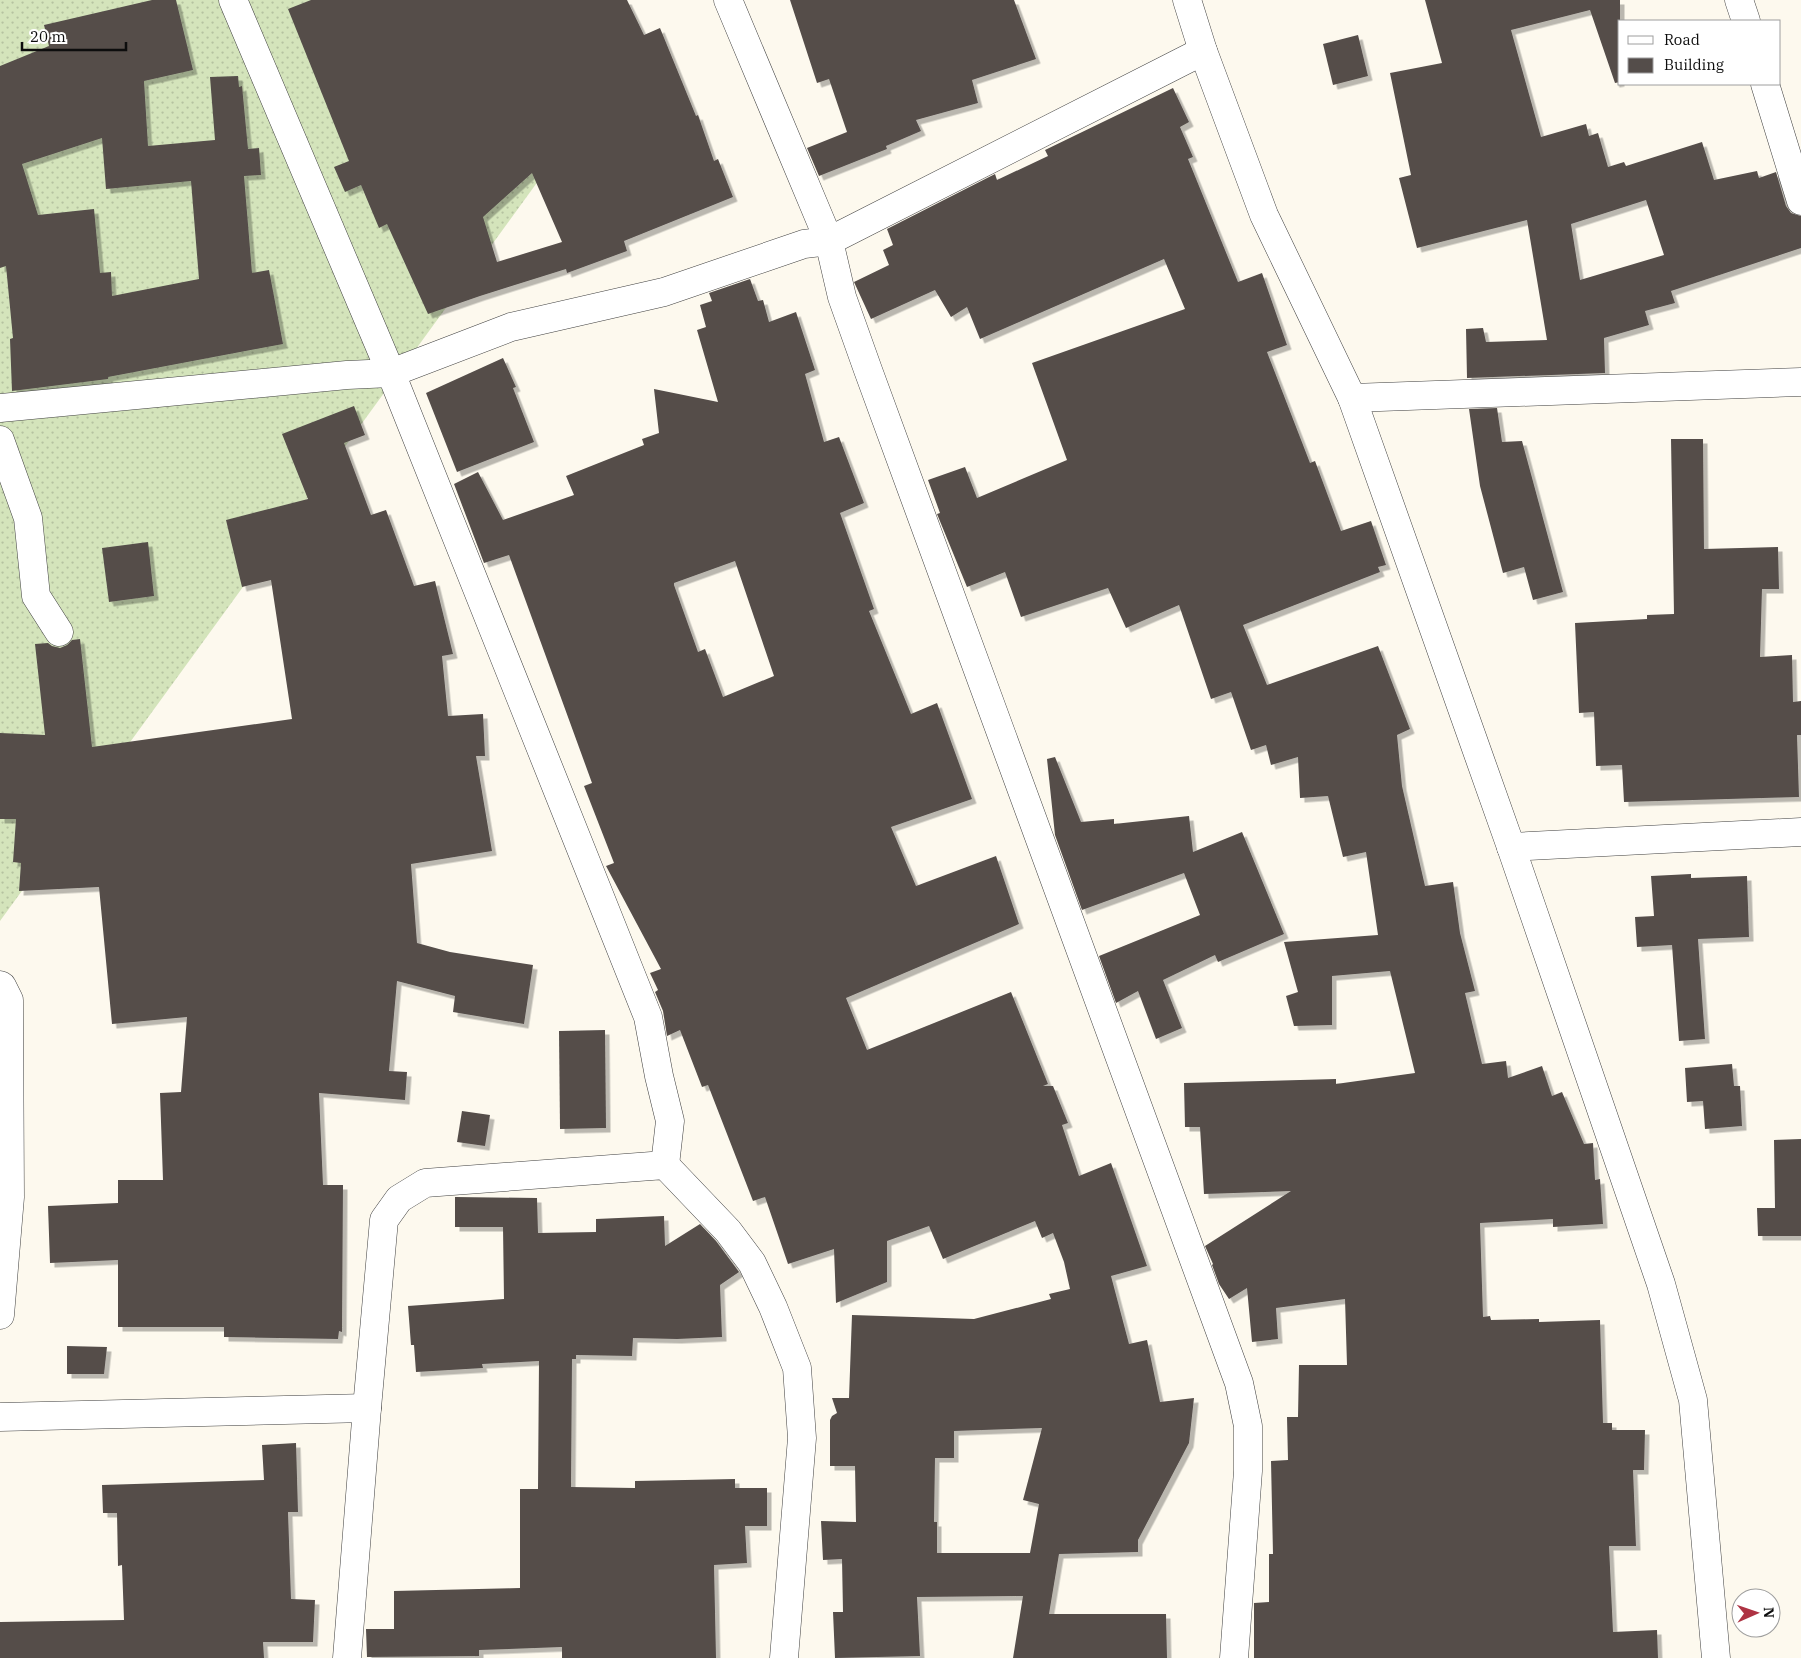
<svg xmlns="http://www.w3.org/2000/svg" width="1801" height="1658" font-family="'IBM Plex Serif',serif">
<defs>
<pattern id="grass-dots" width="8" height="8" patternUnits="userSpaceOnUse" patternTransform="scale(1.25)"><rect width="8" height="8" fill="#d4e4bb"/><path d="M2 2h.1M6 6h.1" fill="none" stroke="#b5c2a0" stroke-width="1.8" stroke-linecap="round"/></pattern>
<filter id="shadow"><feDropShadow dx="4.5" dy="4.5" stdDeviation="0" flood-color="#0004"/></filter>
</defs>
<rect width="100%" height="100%" fill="#fdf9ee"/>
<path fill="url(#grass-dots)" d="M0,0H540L624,63L0,921Z"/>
<g fill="#544d4a" fill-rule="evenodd" filter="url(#shadow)">
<path d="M152,0H176L193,70L144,81L148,146L215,140L210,77L238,76L239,87L242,86L248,149L259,148L261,175L244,176L252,273L269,270L283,344L108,377V379L12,391L10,339L13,338L6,266L0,268V66L49,46L44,25ZM102,138L106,189L191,181L199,279L112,296L111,272L100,273L94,209L38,215L22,164Z"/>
<path d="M311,0H627L644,35L660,28L696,116L698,115L714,161L718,159L733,197L624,241L627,251L567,273L566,269L480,296L428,314L387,224L379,228L361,185L345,192L334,167L349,161L288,9ZM532,173L562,242L497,262L483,217Z"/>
<path d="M790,0H1014L1036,59L972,80L978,103L916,120L921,131L886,146L887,149L819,176L807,148L847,132L829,79L817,83Z"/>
<path d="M1425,0H1620V82L1615,83L1590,10L1511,30L1541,137L1586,124L1589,136L1598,133L1608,167L1624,162L1626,166L1702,142L1714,180L1757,171L1759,178L1776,172L1786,206L1791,213L1801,216V248L1671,291L1675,303L1645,311L1649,325L1604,338L1605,373L1467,378L1466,329L1483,328L1486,342L1547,340L1527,220L1417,248L1399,178L1411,175L1390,73L1442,63ZM1646,200L1664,255L1580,280L1571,224Z"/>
<path d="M1358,35L1368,76L1333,85L1323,44Z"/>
<path d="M1173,88L1189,122L1180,127L1193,157L1188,159L1238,282L1262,273L1287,345L1267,352L1310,463L1315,461L1341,531L1371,521L1386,565L1378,567L1380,572L1243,625L1267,685L1378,646L1410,729L1397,735L1402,786L1425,886L1453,882L1460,933L1475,991L1465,993L1482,1064L1506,1061L1508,1078L1542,1066L1552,1096L1562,1092L1584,1144L1593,1143L1595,1180L1600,1179L1603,1224L1553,1227V1219L1480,1223L1483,1317L1490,1316L1491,1320L1539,1319V1322L1600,1320L1603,1423H1612V1430H1645L1644,1470H1633L1636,1546H1609L1613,1632L1657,1630L1658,1658H1254V1603L1269,1602V1554H1273L1271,1461L1288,1460L1287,1417H1298L1299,1365H1347L1345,1299L1276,1308L1278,1339L1252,1342L1247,1288L1229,1299L1219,1284L1212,1265L1213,1264L1205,1246L1291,1191L1204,1194L1200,1127H1185L1184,1083L1336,1079V1084L1415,1073L1390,971L1332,976V1025L1294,1026L1286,996L1298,992L1284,942L1378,935L1366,852L1343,857L1328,796L1300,798L1298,757L1271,765L1266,745L1251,750L1231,692L1211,699L1179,605L1126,628L1108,588L1021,617L1005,572L967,587L937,514L940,513L928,480L965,467L977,498L1067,460L1032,363L1185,309L1164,259L980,339L967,307L951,317L935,290L871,319L854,282L889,265L883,250L893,245L887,229L995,174L997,180L1048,156L1045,150Z"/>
<path d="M750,279L758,301L763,300L769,322L796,312L815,370L805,374L824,442L839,437L864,503L840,513L874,609L869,611L911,714L937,703L972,799L891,827L916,886L996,856L1019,924L846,998L867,1050L1011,992L1048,1084L1043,1086H1053L1068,1123L1062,1125L1079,1176L1111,1163L1147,1266L1111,1276L1129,1344L1147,1340L1160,1402L1194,1398L1189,1443L1138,1540V1552L1059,1554L1049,1614H1166L1167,1658H1013L1023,1596L917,1597L920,1656L835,1658L833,1612H843L842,1559L823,1560L821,1521L856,1522L855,1466H830V1420L832,1416L837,1413L832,1398H849L852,1315L974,1319L1051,1299L1049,1294L1070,1289L1064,1262L1053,1233L1042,1238L1035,1221L943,1259L929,1226L887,1241V1282L836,1303L834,1249L788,1264L765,1197L753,1201L708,1085L702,1087L680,1030L667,1036L663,1011L655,992L658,990L650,973L661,969L606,866L614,863L584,786L592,783L509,555L484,563L454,484L478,472L503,520L574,495L566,476L644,445L642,439L659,433L654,389L718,402L697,330L706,327L700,305L712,301L709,293ZM735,561L774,676L723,697L705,649L698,652L674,585V583ZM1042,1428L1023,1500L1039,1504L1030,1553H937V1522H934L935,1458H954V1431Z"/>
<path d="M503,358L516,387L513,388L534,442L457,472L426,393Z"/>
<path d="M354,406L365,435L344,443L371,515L386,510L414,586L435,581L453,654L442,656L448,716L483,714L485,756H476L492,851L411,864L417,943L450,952L533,965L524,1024L453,1012L455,996L397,981L389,1071L407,1072L405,1100L319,1093L323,1185H343L342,1332L339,1331L338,1339L224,1337V1327H118V1260L50,1263L48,1206L118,1203V1180H163L160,1093L181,1092L187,1017L112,1024L99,887L19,891L21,863L13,862L16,819H0V733L45,735L35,644L48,643L52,646L60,648L67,645L72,640L80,639L92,747L292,719L271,580L242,587L226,520L308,499L282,434Z"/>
<path d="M1497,408L1502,442L1522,441L1563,592L1533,600L1524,567L1503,573L1480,486L1469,409Z"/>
<path d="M1671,439H1703L1704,549L1778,547L1779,589H1762L1760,657L1792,655L1793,702L1801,701V735H1797L1799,797L1624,802L1622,765L1596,766L1594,712L1579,713L1575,623L1647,619V615L1674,614Z"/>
<path d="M148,542L154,596L109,602L102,548Z"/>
<path d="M1055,757L1081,822L1114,819V824L1189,816L1193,852L1242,832L1284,934L1218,962L1215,955L1163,980L1182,1028L1156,1039L1138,991L1116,1003L1099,956L1200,915L1184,873L1082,910L1055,835L1047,759Z"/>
<path d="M1691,874V878L1747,876L1749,937L1698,939L1705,1039L1679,1041L1672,945L1637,947L1635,917L1654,916L1651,876Z"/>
<path d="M605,1030L606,1128L560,1129L559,1031Z"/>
<path d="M1732,1064L1734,1086H1740L1742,1126L1705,1129L1703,1101L1687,1102L1685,1068Z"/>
<path d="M462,1111L490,1115L485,1146L457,1142Z"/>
<path d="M1801,1139V1236H1758L1757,1208H1775L1774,1140Z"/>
<path d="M455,1197L537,1198L538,1233L596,1232V1219L664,1216L665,1246L700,1224L716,1241L739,1272L720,1285L722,1337L677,1339L633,1338L632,1356L576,1355V1359H572L571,1487L635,1488V1481L735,1479V1488H767V1526H745L747,1563L714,1565L716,1658H562V1647L479,1650V1656L367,1657L366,1629H394V1591L520,1588V1489H538L539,1361L482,1364L483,1368L416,1372L414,1345H411L408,1306L504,1299L503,1227H455Z"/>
<path d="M67,1346L107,1347L104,1374H67Z"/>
<path d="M296,1443L298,1512H288L291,1599L315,1600L313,1642H263L264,1658H0V1622L124,1620L122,1565L118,1566L117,1513H103L102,1485L264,1480L262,1445Z"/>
</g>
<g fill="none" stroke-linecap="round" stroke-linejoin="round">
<defs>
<g id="minor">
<path d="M233,0L391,373L648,1017L659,1076L670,1121L665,1165"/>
<path d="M728,0L829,241L842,297L868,370L1239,1383L1248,1426V1471L1234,1658"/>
<path d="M1739,0L1746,21"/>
<path d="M1765,84L1801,201"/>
<path d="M1352,398L1801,382"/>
<path d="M0,408L347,375L391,373L511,327L664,292L804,244L829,241L1203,51"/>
<path d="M0,440L28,518L36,596L59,632"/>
<path d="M1511,847L1801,832"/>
<path d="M0,985L2,986L9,1000L10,1197L0,1315"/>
<path d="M0,1417L367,1408"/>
<path d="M347,1658L367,1408L384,1220L399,1199L425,1183L665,1165L728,1231L752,1263L773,1307L797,1368L802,1438L784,1658"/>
</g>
<path id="tertiary" d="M1187,0L1203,51L1264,215L1352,398L1511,847L1661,1284L1693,1400L1716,1658"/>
</defs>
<use href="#minor" stroke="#404040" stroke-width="29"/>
<use href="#tertiary" stroke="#404040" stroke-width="29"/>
<use href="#minor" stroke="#fff" stroke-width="28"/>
<use href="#tertiary" stroke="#fff" stroke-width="28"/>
</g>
<rect x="1618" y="20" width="162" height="65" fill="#ffffff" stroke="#9e9e9e"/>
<rect x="1628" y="36" width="25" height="8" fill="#ffffff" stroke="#9e9e9e"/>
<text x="1664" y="45" font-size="15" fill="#0d0d0d">Road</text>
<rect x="1628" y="58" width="25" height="15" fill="#544d4a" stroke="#9e9e9e"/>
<text x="1664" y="70" font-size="15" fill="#0d0d0d">Building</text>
<g transform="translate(1756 1613) rotate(88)"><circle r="24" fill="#ffffff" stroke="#9e9e9e"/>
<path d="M0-4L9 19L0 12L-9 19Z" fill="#ae3343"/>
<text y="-8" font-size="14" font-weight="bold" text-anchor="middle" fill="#0d0d0d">N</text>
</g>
<path d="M22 42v8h104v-8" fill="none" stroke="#0d0d0d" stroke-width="2.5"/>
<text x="30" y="42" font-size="15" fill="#0d0d0d" stroke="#ffffff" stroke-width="4" paint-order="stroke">20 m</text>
</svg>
